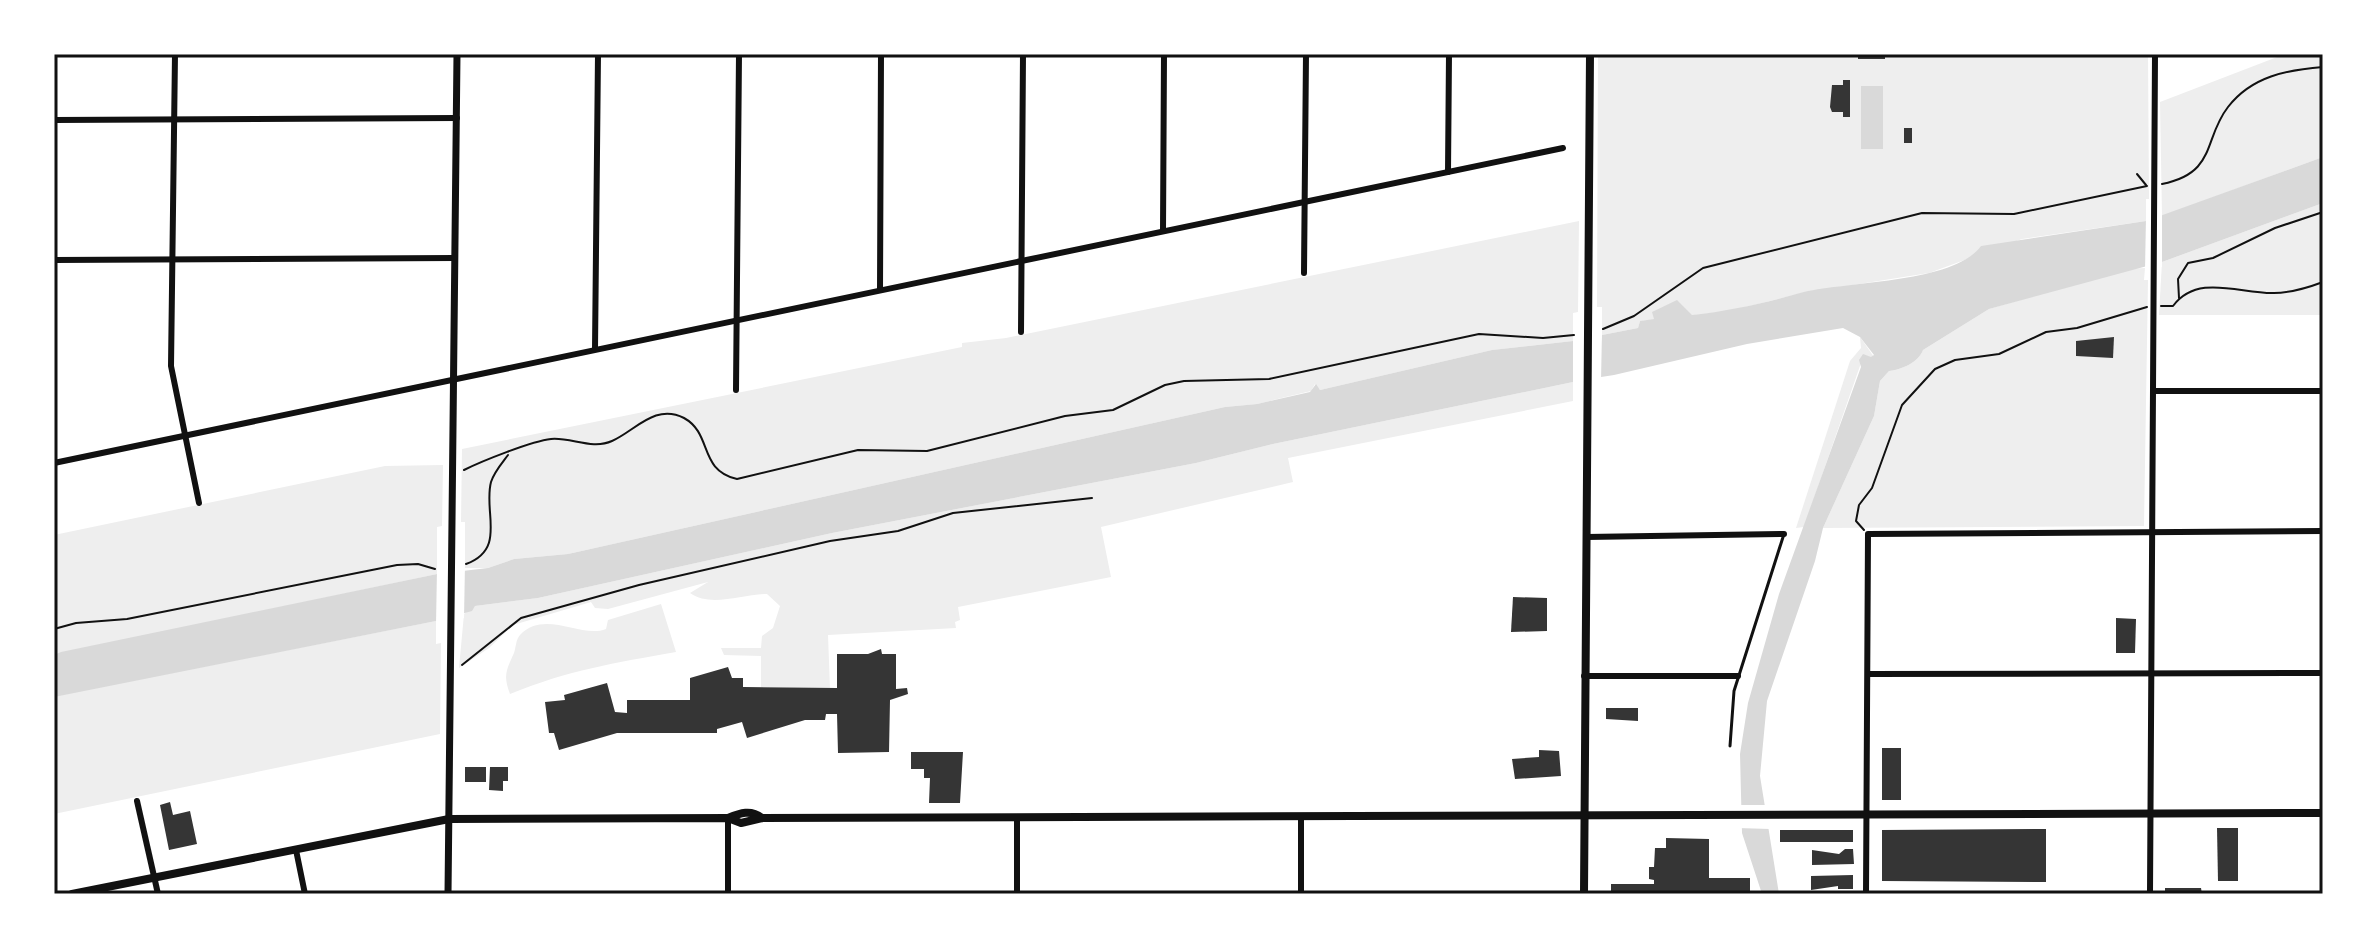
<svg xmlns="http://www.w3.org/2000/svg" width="2377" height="948" font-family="Manrope,sans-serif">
<rect width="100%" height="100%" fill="#fff"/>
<g fill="#eee">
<path d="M1598,54H2148L2149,199H2146V221L2022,239L1929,273L1802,293L1730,311L1640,321L1638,328L1602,335V307H1597Z"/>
<path d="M2285,54H2323V157L2162,216L2160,102Z"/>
<path d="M2323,203V315H2159L2162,262Z"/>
<path d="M1579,221L1578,312L1573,313V341L1492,350L1320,390L1315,384L1311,391L1257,404L1225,407L568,554L514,559L488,568H465V522H461L462,449L962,347V343L1006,338Z"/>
<path d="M2145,268L2144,280H2148L2144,526L1823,528L1874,416L1880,381L1889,371C1901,370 1919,362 1923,350L1989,309L2127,269Z"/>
<path d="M1860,337L1874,357L1861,363L1804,527L1796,528L1850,361L1861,348Z"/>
<path d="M1573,382V401L1288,458L1293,482L1101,527L1111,577L958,607L960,620L955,622L956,628L828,635L830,689L761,687V656L724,655L721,648H761L762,636L773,628L780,606L767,594C742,594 711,608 690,593L708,582L608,609L595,608L591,602L513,625L489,648L459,668L464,614L475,606L538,598L832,533L1196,463L1273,444Z"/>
<path d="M443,465L442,526L437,527V574L54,655V535L385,466Z"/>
<path d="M661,604L676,652C614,663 569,670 510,694C503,675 506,671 514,653C516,647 516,639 520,635C545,609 581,639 606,629L608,620Z"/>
<path d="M436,621V644L441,643L440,734L54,814V696Z"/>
</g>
<g fill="#d9d9d9">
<rect x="1861" y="86" width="22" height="63"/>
<path d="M2323,157V203L2162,262L1989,309L1923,350C1919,362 1901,370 1889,371L1880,381L1874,416L1823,528L1815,561L1767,701L1760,776L1779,894H1762L1742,833L1740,754L1748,703L1779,594L1861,367L1859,360L1863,354L1871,357L1874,355L1860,337L1843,328L1747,344L1614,375L1601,377V369L1573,374V382L1273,444L1196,463L832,533L538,598L475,606L472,611L436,621L54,697V655L61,652L437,574L488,568L514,559L568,554L1225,407L1257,404L1310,392L1316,384L1320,390L1492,350L1573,341V347L1601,342L1602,335L1638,328L1640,321L1654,319L1652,312L1677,300L1692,315C1729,311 1765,303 1800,293C1845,281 1953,284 1981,246L2146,221Z"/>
</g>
<g fill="#fff">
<path d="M2162,212V267L2145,271L2146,217Z"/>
<path d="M1602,331L1601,381L1597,373L1577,377L1573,386V337L1577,343L1598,339Z"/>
<path d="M465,564L464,618L436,625L437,569Z"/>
<path d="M1736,805H1768L1770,829L1737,828Z"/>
</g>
<g fill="#353535">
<rect x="1858" y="54" width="27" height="5"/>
<path d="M1843,80H1850V117H1843V112H1832L1830,107L1832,85H1843Z"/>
<rect x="1904" y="128" width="8" height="15"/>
<path d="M2114,337L2113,358L2076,356V341Z"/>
<path d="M1513,597L1547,598V631L1511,632Z"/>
<path d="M2116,618L2136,619L2135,653H2116Z"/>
<path d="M881,649L882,654H896V689L907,688L908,694L890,700L889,752L838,753L837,714H826L825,720H805L747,738L742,722L717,729V733H617L559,750L554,733H549L545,702L565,700L564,695L607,683L615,712L627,713V700H690V678L728,667L732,678H743V687L837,688V654H868Z"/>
<path d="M1606,708H1638V721L1606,719Z"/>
<rect x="1882" y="748" width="19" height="52"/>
<path d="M1539,750L1559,751L1561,776L1515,779L1512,759L1539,757Z"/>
<path d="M911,752H963L960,803H929L930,778H924V769H911Z"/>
<rect x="465" y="767" width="21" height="15"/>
<path d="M490,767H508V781H503V791L489,790Z"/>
<path d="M170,802L173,815L190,811L197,844L169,850L160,805Z"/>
<path d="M2217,828H2238V881H2218Z"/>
<path d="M2046,829V882L1882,881V830Z"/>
<rect x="1780" y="830" width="73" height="12"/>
<path d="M1666,838L1709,839V878H1750V894H1611V884H1654V880L1649,879V867H1654L1655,848H1666Z"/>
<path d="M1845,849H1853L1854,864L1812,865V850L1839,854Z"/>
<path d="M1853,875V889H1838V886L1811,890V876Z"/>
<path d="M2165,888H2201L2202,894H2165Z"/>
</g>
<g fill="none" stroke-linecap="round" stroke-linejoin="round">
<g stroke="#111" stroke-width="2">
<path d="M2137,174L2146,185"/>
<path d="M2162,184C2217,173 2203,139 2228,107C2252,76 2287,70 2323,67"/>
<path d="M2179,298L2178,279L2188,263L2213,258L2275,228L2323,212"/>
<path d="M2161,306H2173C2198,273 2240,294 2274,293C2291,293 2307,288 2323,282"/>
<path d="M1603,329L1634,316L1703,268L1922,213L2014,214L2147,186"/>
<path d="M464,470C482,461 532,441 551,439C571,437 592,450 612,441C635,431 655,403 684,418C713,434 698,470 737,479L858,450L927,451L1065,416L1113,410L1165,385L1184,381L1269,379L1479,334L1543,338L1574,335"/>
<path d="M1864,530L1856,521L1859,505L1872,488L1902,405L1935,369L1955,360L1999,354L2046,332L2077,328L2147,307"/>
<path d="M466,564C507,549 483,512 491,482C494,472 502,463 508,455"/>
<path d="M54,629L76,623L127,619L397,565L418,564L435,569"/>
<path d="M462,665L521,618L639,585L830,541L898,531L953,513L1092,498"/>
</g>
<path stroke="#111" stroke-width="3" d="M1730,746L1734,691L1784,534"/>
<g stroke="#111" stroke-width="6">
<path d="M175,54L171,366L199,503"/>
<path d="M54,120L457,118"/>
<path d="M1448,172L1449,54"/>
<path d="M1163,230L1164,54"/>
<path d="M54,260L455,258"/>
<path d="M1304,273L1306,54"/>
<path d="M880,290L881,54"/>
<path d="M1021,332L1023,54"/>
<path d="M595,349L598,54"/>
<path d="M736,390L739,54"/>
<path d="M2154,391H2323"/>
<path d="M54,463L1563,148"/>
<path d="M1586,537L1784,534"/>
<path d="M1868,674L2323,673"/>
<path d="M1584,676H1738"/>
<path d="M137,801L158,894"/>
<path d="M728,818V894"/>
<path d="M296,850L305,894"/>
<path d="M1017,894V819"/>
<path d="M1301,894V818"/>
<path d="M1866,894L1868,534L2323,531"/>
<path d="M2150,894L2155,54"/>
</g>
<path stroke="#111" stroke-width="7" d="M448,894L457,54"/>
<g stroke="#111" stroke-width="8">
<path d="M728,818C740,813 751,809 762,818"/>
<path d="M72,894L449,819L728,818L741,823L762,818L2323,813"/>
<path d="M1584,894L1590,54"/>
</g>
</g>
<rect width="2377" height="948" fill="none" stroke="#ffffff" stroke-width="112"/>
<rect x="56" y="56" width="2265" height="836" fill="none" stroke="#111" stroke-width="3"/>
</svg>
